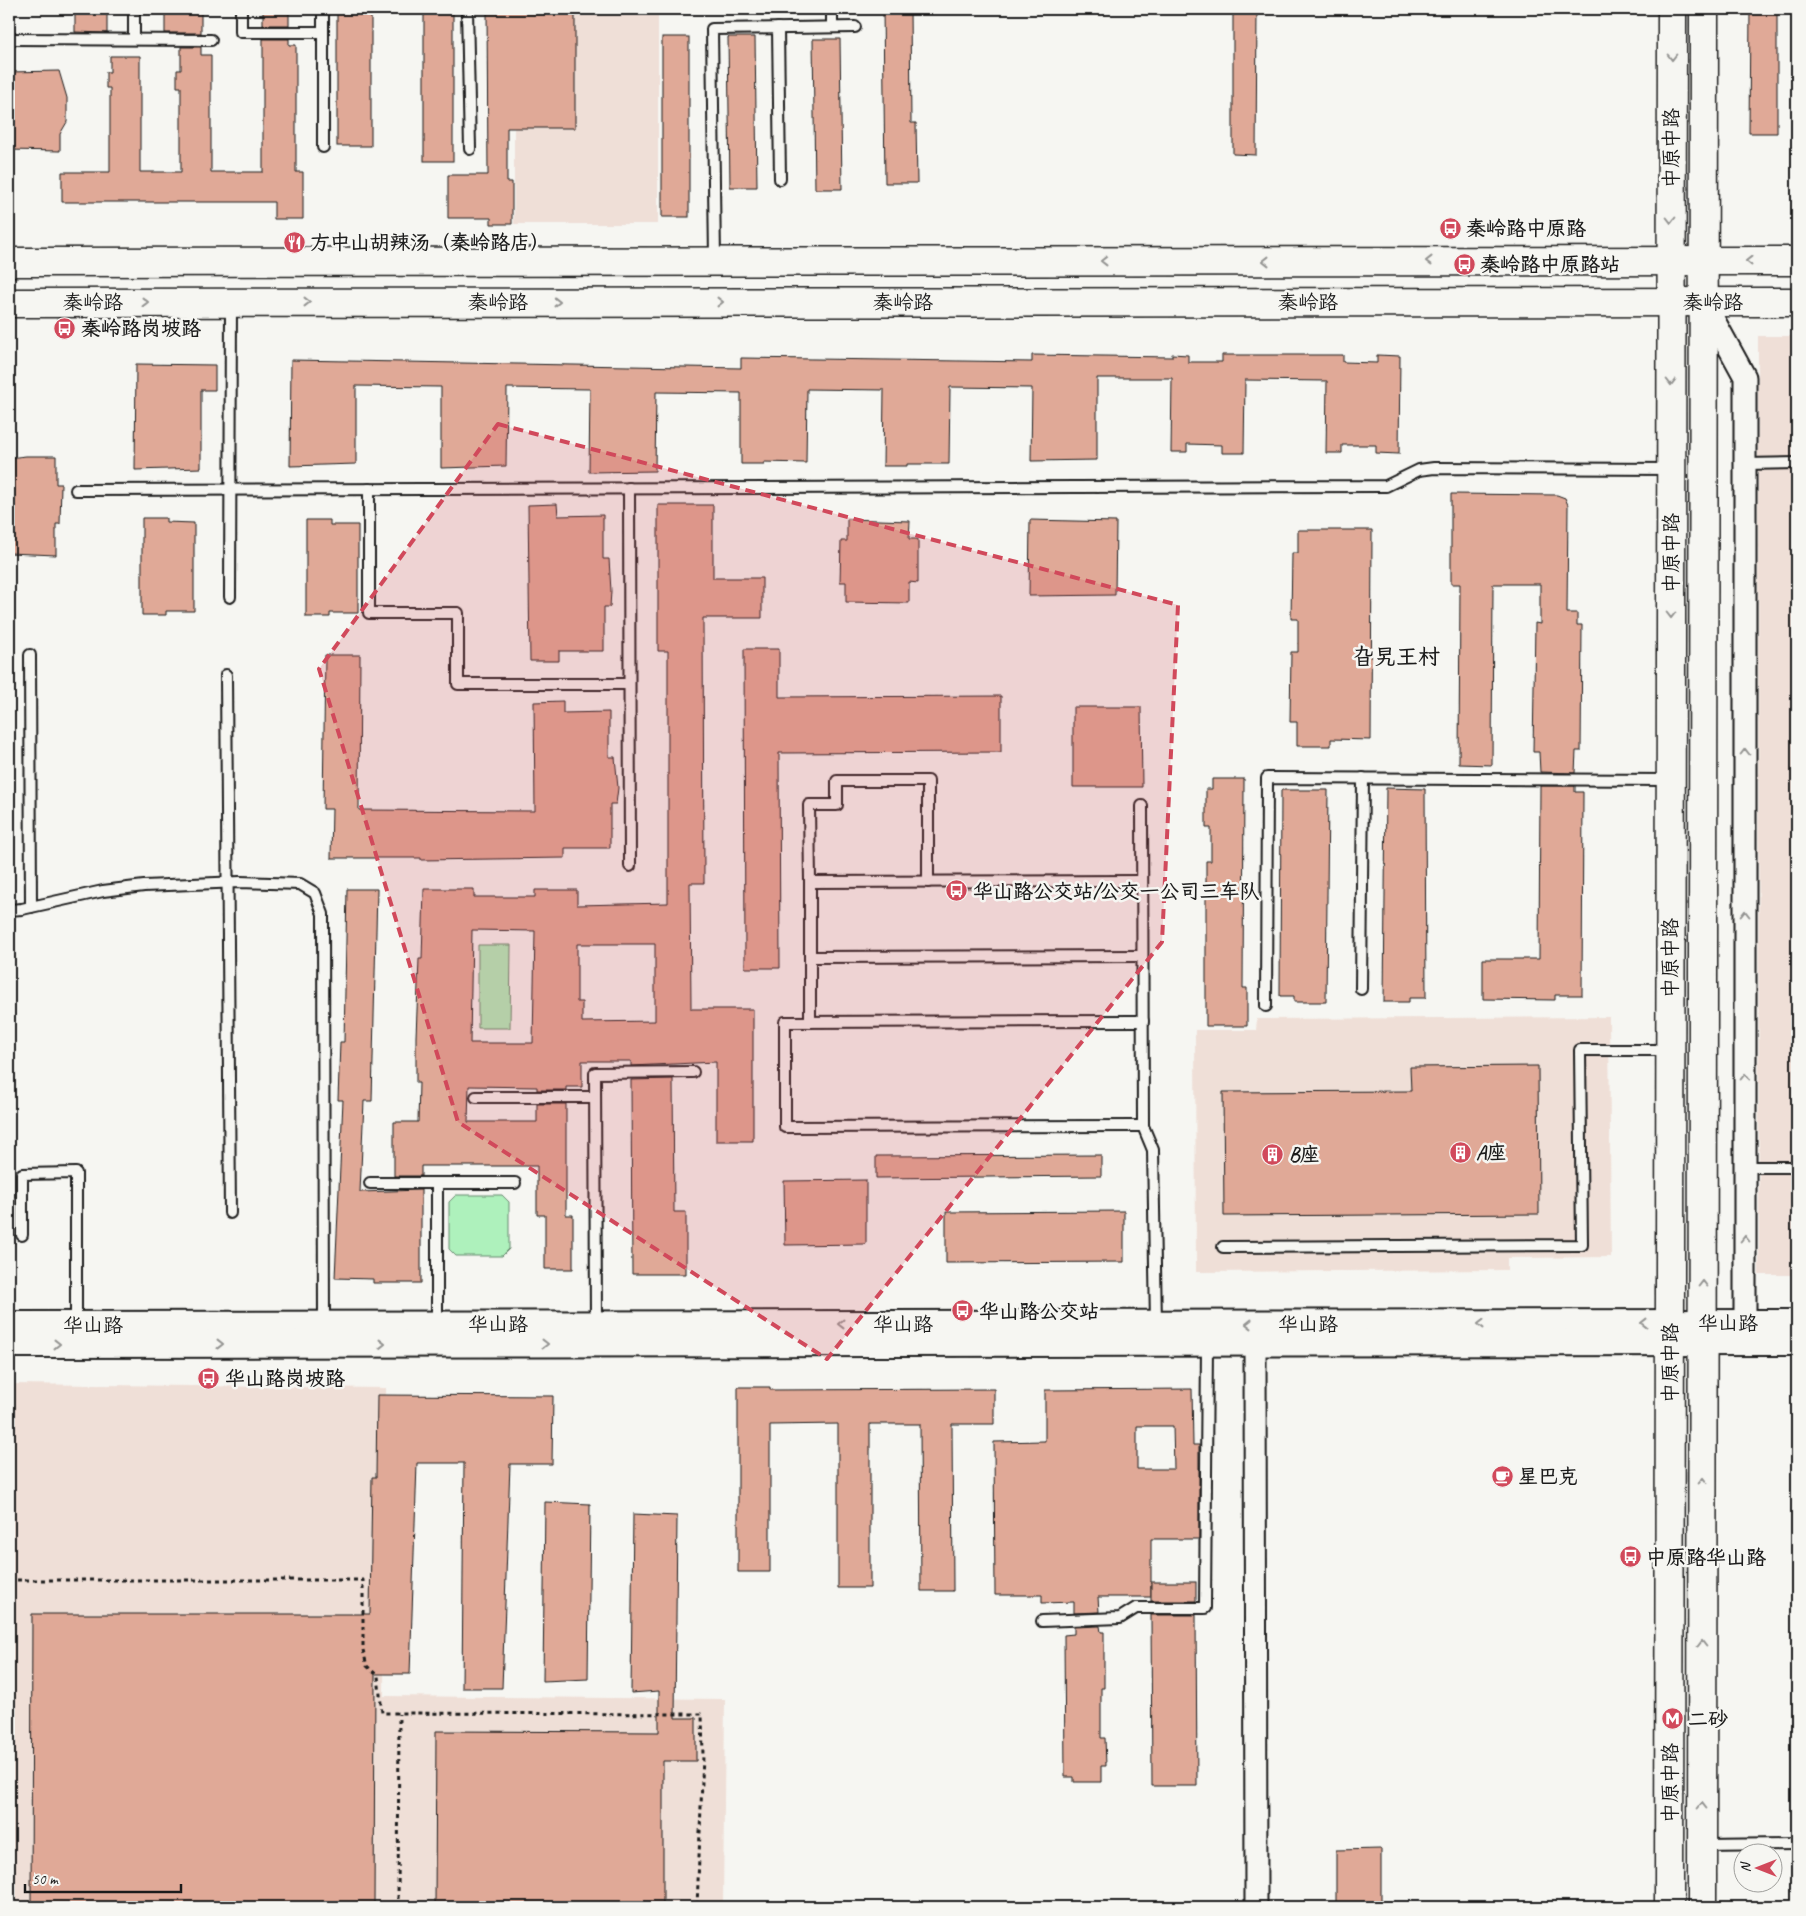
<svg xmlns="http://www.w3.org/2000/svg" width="1806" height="1916" font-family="Caveat,'LXGW WenKai TC',sans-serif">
<rect width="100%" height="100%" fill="#f6f6f2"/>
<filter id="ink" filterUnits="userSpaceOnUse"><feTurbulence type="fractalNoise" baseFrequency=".02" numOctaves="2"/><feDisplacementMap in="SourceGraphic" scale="10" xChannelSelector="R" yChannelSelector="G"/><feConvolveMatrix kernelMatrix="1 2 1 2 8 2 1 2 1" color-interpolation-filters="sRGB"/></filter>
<g filter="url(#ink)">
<g fill="#efdfd7">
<rect x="514" y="9" width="144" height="215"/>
<path d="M1758,336H1797V1275H1759Z"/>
<path d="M1609,1017L1611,1257L1507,1258V1270L1196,1272L1195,1030H1256L1257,1019Z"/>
<path d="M9,1384L386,1388L384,1696L725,1699L723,1907H9Z"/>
</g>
<g fill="#aef1bc" stroke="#65866c">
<path d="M478,945H511L510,1028H478Z"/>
<path d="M456,1195H502L509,1202V1249L502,1256H456L449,1249V1202Z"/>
</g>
<g fill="#e0a997" stroke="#1c1c1c" fill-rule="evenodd">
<path d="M75,9H107V33L75,32Z"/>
<rect x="165" y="9" width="36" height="24"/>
<rect x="263" y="9" width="26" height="16"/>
<rect x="337" y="9" width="34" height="137"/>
<rect x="424" y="9" width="29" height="152"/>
<path d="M487,9H575V128H507V182H512V224H491V218H448V175H488Z"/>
<path d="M883,9H910L911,123H916L917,183H885Z"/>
<path d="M1233,9H1257L1256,155L1233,154Z"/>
<path d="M1750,9H1777V133H1749Z"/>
<rect x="662" y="37" width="27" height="180"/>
<path d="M728,37H755L757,187H730Z"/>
<path d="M263,39H289V45H296V172H303V219H274V202H62V172H110V88H106V72H110V56H140V172H181V87H177V70H181V47H201V55H211V172H263Z"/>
<path d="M813,39H840L842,189H815Z"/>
<path d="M59,71L67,98V122L60,134V151L9,150V72Z"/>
<path d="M1172,354L1188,355V362H1222V355H1343V362L1377,363V355L1400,356L1399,454L1376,453V445H1342V453H1326L1327,381L1245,380L1244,453H1222V445L1187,444V452H1171L1172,378H1097V460L1031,461L1032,388L950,387L949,464H907V466H883L884,390L807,389L806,463L764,462V464H741V393L656,392L655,471L589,472L590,389L507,388L506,466L441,468V387L356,386V464L290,466L291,360L741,368V358L1032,362V355L1172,357Z"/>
<path d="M136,364L215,365V390H201V468L135,470Z"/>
<path d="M26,456H56V484H61L60,524H56V555L9,553V458Z"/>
<path d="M1451,494L1557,495L1565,498L1568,505L1567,613H1577V625H1582L1581,751H1576L1575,773L1540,772L1539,752H1533L1535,623L1540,624V584H1493L1492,765L1459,764L1460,584H1451Z"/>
<path d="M557,504L558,516L603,515V559H609L611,591L610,607H604V651H559V661H530L528,505Z"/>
<path d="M658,505H713V578H762V618H703L704,883H690L691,1009H753V1141H716V1062L631,1066V1061H582V1087H566V1090H537V1087L469,1086L468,1122H537V1104H566V1215H573V1269H545V1215H537V1166H421V1176H394V1122H418L419,1083H416V1037L419,959H422L424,889H474V897H535V890H577V905L668,903V651H658ZM472,930L535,931L533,1043H470ZM577,944H655V1021L582,1022V1002H577Z"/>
<path d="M142,518H166V522L194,523V611H166V615H142Z"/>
<path d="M847,519L910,521L909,539H918V583L909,582V603L846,602V582H840L841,541H847Z"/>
<path d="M306,520H330V525H358V613H330V617H306Z"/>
<path d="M1030,520L1116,522L1115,595L1029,596Z"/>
<path d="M1298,530H1372L1371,740L1331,739V746H1297V722H1290L1291,652H1298V619H1291L1292,553H1298Z"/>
<path d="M744,649H779V697L1001,696V752L779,753L780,968H745Z"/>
<path d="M325,655H360L359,810L535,811L534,702L563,701V713L609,712V757H615L618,788L616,804H610V848H565V858L421,860V858H331L332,809H323Z"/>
<path d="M1073,707H1141L1142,787H1073Z"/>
<path d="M1212,779H1244L1243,988H1247V1026H1206V861H1211V828H1206V789H1212Z"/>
<path d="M1540,786H1575V792H1583L1582,995H1555V1000L1483,999V959H1539Z"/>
<path d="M1386,788L1425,789L1426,998H1409V1002H1384Z"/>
<path d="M1281,790H1328L1326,1002H1294V996H1280Z"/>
<path d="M347,889H377L372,1101H364L360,1192L421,1190V1283H373V1279L335,1278L343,1100H338L340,1042H344Z"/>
<path d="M1538,1066L1539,1214L1224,1216L1223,1092L1411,1091L1410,1067Z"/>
<path d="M673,1079L674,1212H686V1274H632L631,1080Z"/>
<path d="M1101,1155V1176L876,1178V1156Z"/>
<path d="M866,1180V1244L785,1245L784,1181Z"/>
<path d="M1124,1211V1262L946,1263V1212Z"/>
<path d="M738,1387H770V1390L994,1389V1424H952L953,1591H921L920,1424H870V1588H838V1424L770,1425V1572H738Z"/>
<path d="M1192,1389L1193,1445H1199V1539H1151V1597H1098L1099,1612L1074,1613V1602L1042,1603V1595H995L994,1442L1045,1441V1390ZM1137,1426H1173L1174,1469H1137Z"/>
<path d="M377,1395L553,1396L552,1464H510L502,1688H462L464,1463H417L410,1674H375L374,1907H31L32,1614H370L372,1477H376Z"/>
<path d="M545,1502L590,1504L588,1679L543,1681Z"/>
<path d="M633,1514L677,1516L675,1718H696V1761H663V1907H435L436,1731L659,1732V1691L631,1693Z"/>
<rect x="1151" y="1582" width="45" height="19"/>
<path d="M1151,1615H1196L1197,1786H1152Z"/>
<path d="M1100,1626L1101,1632H1104V1688H1101V1738H1105L1106,1766H1101V1782H1074V1777H1065L1064,1635L1074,1634V1627Z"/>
<path d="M1381,1849V1907H1336V1850Z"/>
</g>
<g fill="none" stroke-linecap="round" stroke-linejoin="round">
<defs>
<g id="service">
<path d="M241,9V32H323"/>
<path d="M323,9V147"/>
<path d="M467,9L470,149"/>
<path d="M832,9V27"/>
<path d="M778,28L780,179"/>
<path d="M9,39L211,40"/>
<path d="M134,39V9"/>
<path d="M715,260L712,29L855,27"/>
<path d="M1745,464L1797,463"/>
<path d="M629,488L630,866"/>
<path d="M369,489V613H458V684H629"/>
<path d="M76,490L1386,486L1419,470L1434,468L1671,469"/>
<path d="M230,597L231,303"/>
<path d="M30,655L31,907"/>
<path d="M226,675L230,1213"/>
<path d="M1142,806L1143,1126L1153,1150L1156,1323"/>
<path d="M810,882L809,805H837V781H928V882"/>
<path d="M9,910L22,909L103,891L144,886L240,882L300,884L315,893L323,914L324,1324"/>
<path d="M810,957L1142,956"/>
<path d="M1361,989L1363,778"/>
<path d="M1266,1006L1267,778L1670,780"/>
<path d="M1143,1021L785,1022V1127L1143,1126"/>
<path d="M810,1022V882L1142,881"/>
<path d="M476,1097H595"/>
<path d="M1745,1167H1797"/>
<path d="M370,1183H515"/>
<path d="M437,1183V1324"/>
<path d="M22,1235V1174L76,1173V1324"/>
<path d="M1223,1247L1582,1245L1580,1050H1668"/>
<path d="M596,1323L595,1073L693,1072"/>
<path d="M1042,1621L1120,1618L1136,1608H1205L1207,1344"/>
<path d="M1703,1845L1797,1844"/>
</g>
<g id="minor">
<path d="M1704,302L1745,377V1323"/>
<path d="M1255,1343L1256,1907"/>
</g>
<g id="tertiary">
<path d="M9,1325L1797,1323"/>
<path d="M9,1344L1797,1342"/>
</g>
<g id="primary">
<path d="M9,262L1797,261"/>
<path d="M9,303L1797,302"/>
<path d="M1669,1907L1672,9"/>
<path d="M1702,1907L1704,9"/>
</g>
</defs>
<use href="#service" stroke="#1c1c1c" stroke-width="14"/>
<use href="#minor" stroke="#1c1c1c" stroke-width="25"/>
<use href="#tertiary" stroke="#1c1c1c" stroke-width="30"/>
<use href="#primary" stroke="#1c1c1c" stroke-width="31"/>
<g stroke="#1c1c1c" stroke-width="3" stroke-dasharray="4 4" stroke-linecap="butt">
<path d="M9,1580H363V1650L367,1666L378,1676L382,1713L702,1714L703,1756L697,1907"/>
<path d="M398,1907L399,1714"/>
</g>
<use href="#service" stroke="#f6f6f2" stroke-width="10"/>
<use href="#minor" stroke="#f6f6f2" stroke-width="21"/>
<use href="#tertiary" stroke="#f6f6f2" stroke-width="26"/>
<use href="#primary" stroke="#f6f6f2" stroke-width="28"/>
</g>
<defs><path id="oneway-chevron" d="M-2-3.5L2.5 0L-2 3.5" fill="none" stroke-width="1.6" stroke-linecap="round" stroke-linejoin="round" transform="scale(1.25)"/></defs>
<g stroke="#949492">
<use href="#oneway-chevron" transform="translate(1672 57) rotate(90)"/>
<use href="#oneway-chevron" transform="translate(1671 220) rotate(90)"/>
<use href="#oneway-chevron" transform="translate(1104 261) rotate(180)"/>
<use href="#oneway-chevron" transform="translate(1266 261) rotate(180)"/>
<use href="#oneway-chevron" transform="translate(1429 261) rotate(180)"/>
<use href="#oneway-chevron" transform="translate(1749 261) rotate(180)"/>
<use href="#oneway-chevron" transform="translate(145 302)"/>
<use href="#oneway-chevron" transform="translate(307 302)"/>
<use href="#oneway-chevron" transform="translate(557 302)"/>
<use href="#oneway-chevron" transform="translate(720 302)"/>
<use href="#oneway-chevron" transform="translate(1671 382) rotate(90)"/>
<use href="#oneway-chevron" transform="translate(1671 615) rotate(90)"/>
<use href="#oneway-chevron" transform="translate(1745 752) rotate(-90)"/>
<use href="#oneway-chevron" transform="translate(1745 914) rotate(-90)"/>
<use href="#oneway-chevron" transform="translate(1745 1077) rotate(-90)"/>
<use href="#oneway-chevron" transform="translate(1745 1239) rotate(-90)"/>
<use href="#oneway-chevron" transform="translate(1703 1284) rotate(-90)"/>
<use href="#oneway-chevron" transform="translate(1644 1323) rotate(180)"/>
<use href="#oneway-chevron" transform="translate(841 1324) rotate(180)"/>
<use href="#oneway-chevron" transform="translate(1249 1324) rotate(180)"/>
<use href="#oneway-chevron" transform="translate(1481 1324) rotate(180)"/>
<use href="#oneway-chevron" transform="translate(57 1344)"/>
<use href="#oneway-chevron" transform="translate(220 1344)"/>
<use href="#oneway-chevron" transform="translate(382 1344)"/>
<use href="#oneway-chevron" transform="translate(545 1344)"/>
<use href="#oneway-chevron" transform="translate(1703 1481) rotate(-90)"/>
<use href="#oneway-chevron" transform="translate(1702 1644) rotate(-90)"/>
<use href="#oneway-chevron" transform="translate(1702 1806) rotate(-90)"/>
</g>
</g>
<path fill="#d1495b" fill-opacity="0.2" stroke="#d1495b" stroke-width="4" stroke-dasharray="10 6" stroke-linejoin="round" d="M498,424L1178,605L1162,942L827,1359L458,1122L319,669Z"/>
<defs>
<symbol id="bus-disc" viewBox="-11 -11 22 22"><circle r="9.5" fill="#d1495b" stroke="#f6f6f2"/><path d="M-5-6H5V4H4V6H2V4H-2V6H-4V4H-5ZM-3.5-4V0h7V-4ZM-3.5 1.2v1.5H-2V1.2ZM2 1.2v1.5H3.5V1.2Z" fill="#fff"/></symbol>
<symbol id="restaurant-disc" viewBox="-11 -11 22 22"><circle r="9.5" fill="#d1495b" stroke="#f6f6f2"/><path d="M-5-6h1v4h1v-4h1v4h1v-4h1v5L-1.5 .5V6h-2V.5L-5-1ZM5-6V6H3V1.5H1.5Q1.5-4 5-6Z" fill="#fff"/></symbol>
<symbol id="building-disc" viewBox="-11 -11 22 22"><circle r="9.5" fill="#d1495b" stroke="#f6f6f2"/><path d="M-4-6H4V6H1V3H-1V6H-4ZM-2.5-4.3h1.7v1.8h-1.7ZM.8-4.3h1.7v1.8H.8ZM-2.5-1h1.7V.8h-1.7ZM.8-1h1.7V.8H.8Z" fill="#fff"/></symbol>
<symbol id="cafe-disc" viewBox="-11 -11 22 22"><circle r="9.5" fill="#d1495b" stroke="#f6f6f2"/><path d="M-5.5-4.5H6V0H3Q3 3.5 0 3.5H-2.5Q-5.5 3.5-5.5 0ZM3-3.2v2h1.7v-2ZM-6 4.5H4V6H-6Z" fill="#fff"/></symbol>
<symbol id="metro-disc" viewBox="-11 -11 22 22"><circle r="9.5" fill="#d1495b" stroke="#f6f6f2"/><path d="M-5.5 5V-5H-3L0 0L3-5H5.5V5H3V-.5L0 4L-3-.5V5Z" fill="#fff"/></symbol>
</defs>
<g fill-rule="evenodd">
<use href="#bus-disc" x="1438" y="216" width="25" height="25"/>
<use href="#restaurant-disc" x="282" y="230" width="25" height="25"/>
<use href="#bus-disc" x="1452" y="252" width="25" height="25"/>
<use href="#bus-disc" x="52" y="316" width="25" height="25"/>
<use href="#bus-disc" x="944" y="878" width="25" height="25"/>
<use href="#building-disc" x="1448" y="1140" width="25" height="25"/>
<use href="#building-disc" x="1260" y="1142" width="25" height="25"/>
<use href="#bus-disc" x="950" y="1298" width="25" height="25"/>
<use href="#bus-disc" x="196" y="1366" width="25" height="25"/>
<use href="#cafe-disc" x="1490" y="1464" width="25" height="25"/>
<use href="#bus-disc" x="1618" y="1544" width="25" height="25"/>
<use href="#metro-disc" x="1660" y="1706" width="25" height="25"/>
</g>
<g text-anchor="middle" stroke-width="5" stroke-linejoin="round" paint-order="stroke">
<g font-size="20" fill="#1c1c1c" stroke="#f6f6f2">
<text transform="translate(1671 148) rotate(-90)" y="7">中原中路</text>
<text x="93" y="309">秦岭路</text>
<text x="498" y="309">秦岭路</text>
<text x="903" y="309">秦岭路</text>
<text x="1308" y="309">秦岭路</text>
<text x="1713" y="309">秦岭路</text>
<text transform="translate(1671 553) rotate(-90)" y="7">中原中路</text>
<text transform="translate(1670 958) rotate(-90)" y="7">中原中路</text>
<text x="1728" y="1330">华山路</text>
<text x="498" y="1331">华山路</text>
<text x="903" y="1331">华山路</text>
<text x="1308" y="1331">华山路</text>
<text x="93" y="1332">华山路</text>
<text transform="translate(1670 1363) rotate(-90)" y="7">中原中路</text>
<text transform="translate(1670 1783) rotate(-90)" y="7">中原中路</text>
</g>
<g font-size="20" font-weight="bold" fill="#1c1c1c" stroke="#f6f6f2" text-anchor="start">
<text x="1466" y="235">秦岭路中原路</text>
<text x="310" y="249">方中山胡辣汤（秦岭路店）</text>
<text x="1480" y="271">秦岭路中原路站</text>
<text x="81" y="335">秦岭路岗坡路</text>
<text x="973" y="898">华山路公交站/公交一公司三车队</text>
<text x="1476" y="1159">A座</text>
<text x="1289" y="1161">B座</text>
<text x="979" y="1318">华山路公交站</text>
<text x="225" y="1385">华山路岗坡路</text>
<text x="1518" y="1483">星巴克</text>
<text x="1646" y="1564">中原路华山路</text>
<text x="1688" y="1726">二砂</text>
</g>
<g font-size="22" font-weight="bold" fill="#1c1c1c" stroke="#f6f6f2">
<text x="1396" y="664">旮旯王村</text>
</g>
</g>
<rect width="1806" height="1916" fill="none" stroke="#f6f6f2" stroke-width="30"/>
<rect x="15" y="15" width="1776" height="1886" fill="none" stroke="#1c1c1c" stroke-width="2" filter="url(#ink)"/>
<g transform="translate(1758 1868) rotate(270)"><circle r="24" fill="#f6f6f2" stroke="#9f9f9c"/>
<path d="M0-4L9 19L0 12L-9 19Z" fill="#d1495b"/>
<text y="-8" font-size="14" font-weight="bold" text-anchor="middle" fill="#1c1c1c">N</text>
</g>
<path d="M25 1884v8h156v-8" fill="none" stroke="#1c1c1c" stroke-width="2.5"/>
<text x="32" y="1884" font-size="15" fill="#1c1c1c" stroke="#f6f6f2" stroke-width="4" paint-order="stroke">50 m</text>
</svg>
